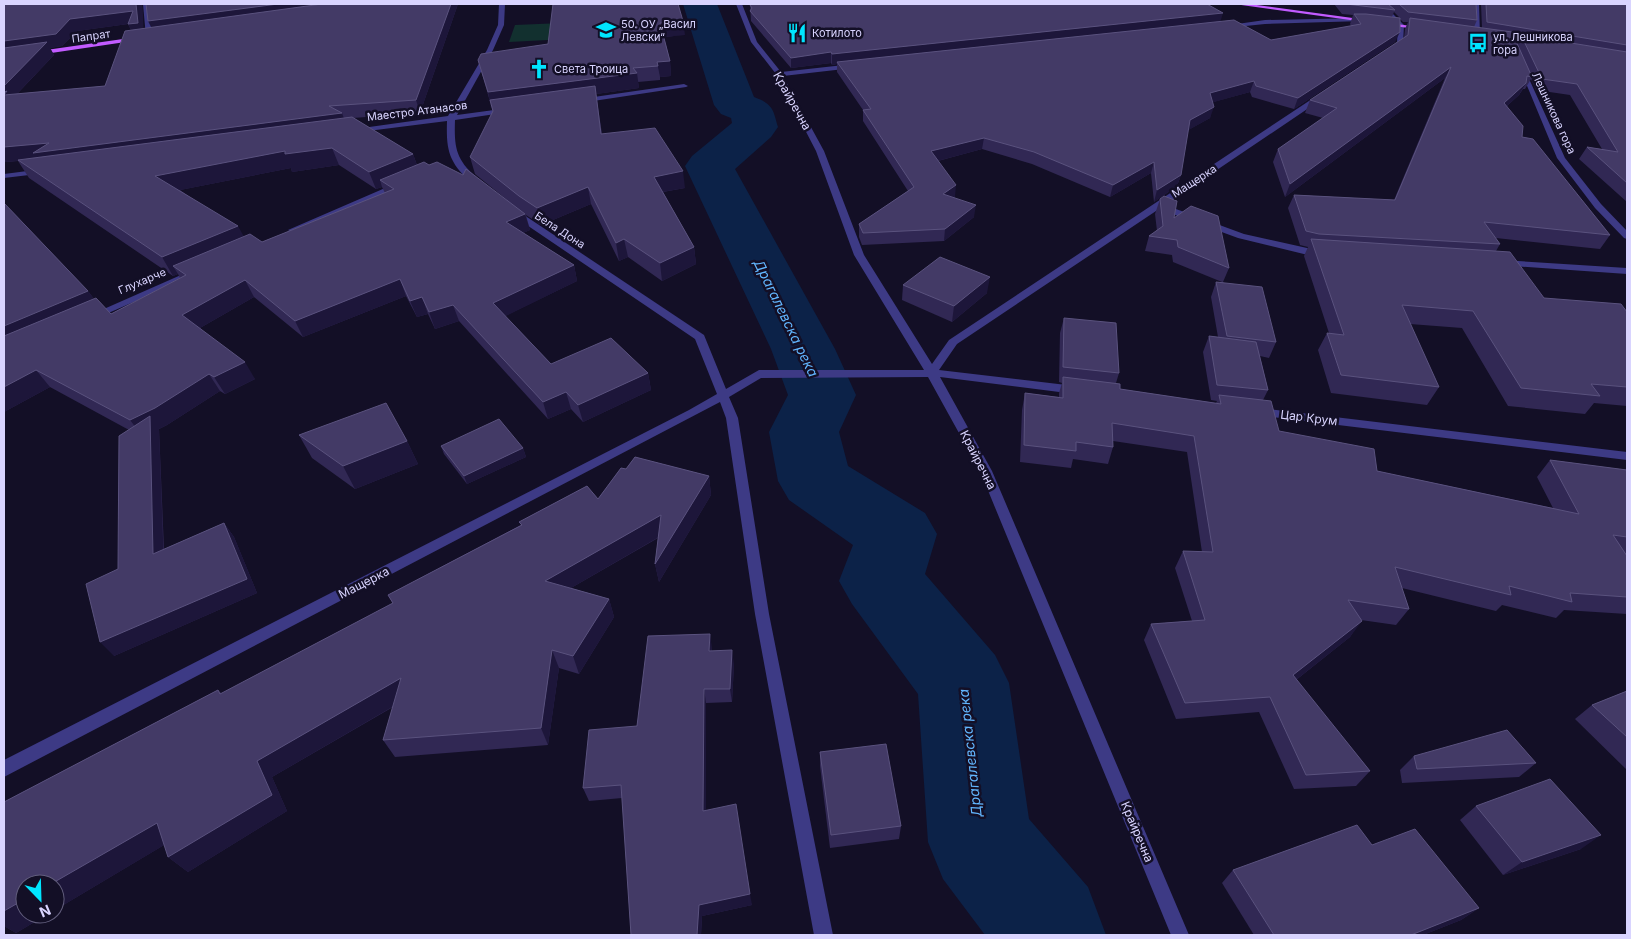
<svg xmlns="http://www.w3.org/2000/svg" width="1631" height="939" font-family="Inter,sans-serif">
<rect width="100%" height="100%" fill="#130f26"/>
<path fill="#12302f" d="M609,21L606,37L509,42L515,25Z"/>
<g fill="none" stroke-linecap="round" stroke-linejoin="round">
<path fill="#0c2248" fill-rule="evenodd" d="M683,4H717L754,97C773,104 773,109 778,127L771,137L735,169L835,349L856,395L839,432L848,466L925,513L937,534L925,574L995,655L1009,683L1029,819L1088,887L1106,935H985L943,879L928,842L918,694L852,604L839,581L853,545L789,500L778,481L769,432L788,395L771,349L685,166L692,156L732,123L731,118L721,114L714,105Z"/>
<g fill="#3d3a85" fill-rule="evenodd">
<path d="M143,4H149L152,37L149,39L146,37Z"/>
<path d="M499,4H505L504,25L493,50L457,115L509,108L513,110L509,112L455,120C454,149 456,160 479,180V184H473C449,163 446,151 447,121L352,133L351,131L355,129L448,116L487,50L498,25Z"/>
<path d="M736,4H742L757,42L781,72L853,64L856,66L853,68L783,76L824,151L864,255L932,364L949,340L1318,95L1325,97L1165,205L1244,234L1325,252V256H1312L1238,238L1159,209L957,344L939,370L1075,386L1081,390L1075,394L940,377L992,471L1189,935H1171L980,471L928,377L761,378L729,397L738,418L769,614L833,935H814L755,614L726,418L720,402L4,777V760L689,410L717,394L695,339L512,215V211H518L704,335L726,389L759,370H924L854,255L816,151L776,74L751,42Z"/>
<path d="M1377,4H1383L1404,25L1403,44L1392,53L1387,52L1397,43L1398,25Z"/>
<path d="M1473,4H1479L1480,35L1477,37L1474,35Z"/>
<path d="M1361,18L1363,21L1265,24L1226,28L1223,26L1265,20Z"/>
<path d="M1520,69L1525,70L1565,158L1601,204L1627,231V239L1624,238L1595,208L1557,158Z"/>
<path d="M684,84L688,86L686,87L580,103L576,101L580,99Z"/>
<path d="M43,169H46V173L4,178V174Z"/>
<path d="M399,182L403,185L402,187L296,232L293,233L288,230Z"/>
<path d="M1502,260L1627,268V274L1499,265L1497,263Z"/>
<path d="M190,271L193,272V276L97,318H89L88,316Z"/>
<path d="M1259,408L1627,452V460L1255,415L1253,412L1255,409Z"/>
</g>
<g fill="#c25bff" fill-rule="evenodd">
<path d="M1234,4H1249L1426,28L1423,30Z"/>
<path d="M137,37L139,38V40L4,60V56Z"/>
</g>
</g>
<g fill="#312854" fill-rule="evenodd">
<path d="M4,4H142L143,29L458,4L420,113L353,118L413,154L417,165H429L507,200L475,174L470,157L493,112L478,60L548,44L685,35L664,37L670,61L671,76L660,77V80L638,82L639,88L596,94L602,134L685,188L663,192L694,247L696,264L662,281L628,257L619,261L591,204L541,225L526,215L530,230L523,233L574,265L577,281L505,316L551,364L648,373L651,390L583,422L571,409L548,419L459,321L435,329L428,314L417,317L406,296L303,337L254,297L200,328L255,379L225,394L220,391L167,425L159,429L164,549L224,523L234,537L257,593L114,656L118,569L129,430L50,387L4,412L88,291L94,299L111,314L180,278L178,274L173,276L29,178L18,161L6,162L4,160ZM128,24L131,30L105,86L17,94L54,55L50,48L62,46L77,31ZM339,165L376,189L382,187L385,193L262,242L244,237L180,190L291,168L292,172Z"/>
<path d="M1334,4H1476L1477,20L1474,27L1482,28L1481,4H1627V202L1579,159L1587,147L1602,149L1570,95L1536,90L1531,79L1525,89H1523L1519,95L1507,106L1522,137L1610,235L1600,249L1496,238L1500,244L1496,251L1544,298L1627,312V406L1594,403L1585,414L1508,406L1462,328L1410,324L1439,387L1427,405L1331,393L1318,350L1327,333H1329L1304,256L1308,247L1300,245L1288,208L1294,195L1394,200L1445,78L1285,197L1273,162L1278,149L1323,118L1305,113L1310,100L1404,38L1405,29L1408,22H1403L1400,19L1395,42L1294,109L1252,97L1250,92L1213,102L1210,118L1188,130L1181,175L1177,186L1154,202L1151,173L1110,197L1032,164L982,149L938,161L955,197L954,198L974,217L944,241L862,245L859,237V224L908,191L863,121V110L837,72V64L832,65L831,63L791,68L751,21L750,5L1220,21L1271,40L1351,26L1350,24L1353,15L1342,14ZM1394,12L1400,18L1392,17ZM1514,37L1519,38L1517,43Z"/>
<path d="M1160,199L1174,218L1229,268L1223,282L1276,342L1269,358L1260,356L1268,390L1263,400L1279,431L1377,471L1553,508L1537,477L1550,460L1627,470V614L1564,610L1556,618L1502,605L1496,611L1402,588L1409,609L1396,625L1361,620L1350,637L1296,680L1370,771L1356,786L1294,789L1259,712L1176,719L1144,640L1151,624L1192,621L1175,568L1183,551L1202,552L1187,452L1113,441V447L1108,464L1073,459L1071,468L1020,462L1022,410L1025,393L1059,397V393L1062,383L1059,382L1060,333L1064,318L1119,373L1116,383L1120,389L1216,403L1217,401L1211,400L1203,352L1209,336L1218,337L1211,297L1216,282H1222L1173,262L1172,255L1145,251L1149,236L1157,231L1155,214Z"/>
<path d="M903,285L987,293L952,322L902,300Z"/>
<path d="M299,435L407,441L418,464L355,489L312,458Z"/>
<path d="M441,446L523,448L526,457L467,484L444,454Z"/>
<path d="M635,457L709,476L711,495L659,582L655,564L658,538L571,588L609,599L614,617L579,674L559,668L548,745L395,757L383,740L393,707L272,777L287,811L188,872L168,857L164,845L55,910V884H25V914H48L16,933L4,926V802L218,690L222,694L393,604L388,595L521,525L519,522L587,486L598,499L621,468L626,469Z"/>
<path d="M712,648V651L734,664L732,702L706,703V810L752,905L702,916L701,935H631L622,798L589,801L583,788L637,726Z"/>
<path d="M1627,691V770L1575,719L1592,705Z"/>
<path d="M820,752L901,826L899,839L830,848L820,766Z"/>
<path d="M1414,756L1536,763L1519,777L1402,783L1400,770Z"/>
<path d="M1476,806L1581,849L1503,875L1460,820Z"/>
<path d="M1372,845L1479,908L1461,920L1423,935H1254L1222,883L1233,870Z"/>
</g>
<g fill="#1d163a">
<path d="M136,4H142L144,35L134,36L128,24L77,31L62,46L50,48L54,55L12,99L4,102V41L70,19Z"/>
<path d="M278,4H365L154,33L148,21Z"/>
<path d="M451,4H458L420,113L416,100Z"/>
<path d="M1223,13L1220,23L837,62V64L832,65V54Z"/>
<path d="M683,21L685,35L662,37L660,23Z"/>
<path d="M1400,32L1395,42L1294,109L1298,98Z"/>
<path d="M831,52V63L791,68V58Z"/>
<path d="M670,61L671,76L660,77L657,62Z"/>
<path d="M1451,67L1445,78L1285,197L1290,184Z"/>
<path d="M637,73L639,88L596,94L604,150L601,134L491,108L488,92Z"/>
<path d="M1254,81L1250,92L1207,104L1210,93Z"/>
<path d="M1526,83L1519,95L1497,115L1504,103Z"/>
<path d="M1214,107L1210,118L1187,131L1190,120Z"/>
<path d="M342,113L347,127L6,162L4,158V147Z"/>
<path d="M984,138L982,149L930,163L931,151Z"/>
<path d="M332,148L339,165L292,172L291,168L165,193L155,176L285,151Z"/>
<path d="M413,154L419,171L380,180L382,187L376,189L369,172Z"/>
<path d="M1154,162L1151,173L1110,197L1113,185Z"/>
<path d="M683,171L685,188L656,193L654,177Z"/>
<path d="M1181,175L1177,186L1154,202L1157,190Z"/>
<path d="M956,185L955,197L942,206L943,194Z"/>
<path d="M588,187L591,204L541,225L537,208Z"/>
<path d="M976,205L974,217L944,241L945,229Z"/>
<path d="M525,214L530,230L511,238L506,222Z"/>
<path d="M238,226L248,244L173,266L178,274L173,276L162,257Z"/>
<path d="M624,239L628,257L619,261L616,243Z"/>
<path d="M694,247L696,264L662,281L660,263Z"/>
<path d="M574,265L577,281L498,320L493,303Z"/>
<path d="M990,277L987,293L952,322L954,306Z"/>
<path d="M400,279L406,296L303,337L295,321Z"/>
<path d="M245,280L254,297L193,332L182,315Z"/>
<path d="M88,291L100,307L4,348V326Z"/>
<path d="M422,297L428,314L417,317L410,301Z"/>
<path d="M453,305L459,321L435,329L429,312Z"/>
<path d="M245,362L255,379L225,394L214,377Z"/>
<path d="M36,370L50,387L4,412V387Z"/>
<path d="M648,373L651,390L583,422L578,405Z"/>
<path d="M209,374L220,391L167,425L159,429L164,567L153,554L143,437L130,420Z"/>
<path d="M566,392L571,409L548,419L543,402Z"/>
<path d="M407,441L418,464L355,489L343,466Z"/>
<path d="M523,448L526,457L467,484L464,476Z"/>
<path d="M709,476L711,495L659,582L655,564Z"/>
<path d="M661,515L664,534L552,599L545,581Z"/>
<path d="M224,523L234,537L257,593L114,656L100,642Z"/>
<path d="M609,599L614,617L579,674L573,656Z"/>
<path d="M1362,621L1350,637L1282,691L1293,675Z"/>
<path d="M710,634L712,648L711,665L709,651Z"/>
<path d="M552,650L559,668L548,745L541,728Z"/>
<path d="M732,650L734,664L732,702L730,689Z"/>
<path d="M401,678L411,696L272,777L287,811L188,872L168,857L257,761Z"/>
<path d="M704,689L706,703V823L703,811Z"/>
<path d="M157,823L176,838L55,910V884H51Z"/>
<path d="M1601,835L1581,849L1503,875L1522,862Z"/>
<path d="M750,894L752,905L702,916L701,935H697L699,905Z"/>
<path d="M25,899V914H48L16,933L4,926V911Z"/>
<path d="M1479,908L1461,920L1423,935H1411Z"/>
</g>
<g fill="#433a66" stroke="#5a527e">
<path d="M4,4H136L138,23L128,24L133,11L70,19L56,34L4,41Z"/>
<path d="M146,4H278L148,21Z"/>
<path d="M322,4H451L416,100L329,106L342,113L33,153L49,143L4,147V92L7,91L4,95L105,86L125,31Z"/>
<path d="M553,4H678L683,21L660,23L670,61L657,62L658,66L633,68L637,73L488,92L478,60L481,54L548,44Z"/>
<path d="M751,4H1207L1223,13L832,54L831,52L791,58L750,11L752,8L750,5Z"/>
<path d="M1346,4H1388L1395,10Z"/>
<path d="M1399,4H1476L1477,20L1408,12Z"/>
<path d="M1486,4H1627V45L1487,22Z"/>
<path d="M1354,14H1366L1400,18V32L1298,98L1256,86L1254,81L1210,93L1214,107L1190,120L1181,175L1157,190L1154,162L1113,185L1034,152L984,138L931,151L956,185L943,194L976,205L945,229L863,233L859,224L914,187L863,110L871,109L837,62L1234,20L1271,40L1361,24Z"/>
<path d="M1410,18L1512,32L1532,77L1527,76L1526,83L1504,103L1523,126L1522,137L1533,139L1610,235L1484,222L1500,244L1319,234L1306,231L1294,195L1395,200L1451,67L1290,184L1278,149L1337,108L1310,100L1408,35Z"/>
<path d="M1521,35L1627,52V183L1587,147L1618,152L1577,84L1542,79Z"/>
<path d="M47,42L4,86V48Z"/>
<path d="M595,86L601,134L655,128L683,171L654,177L694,247L660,263L624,239L616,243L588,187L537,208L519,196L470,157L493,111L490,100Z"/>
<path d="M352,117L413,154L369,172L332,148L285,154V151L155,176L238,226L162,257L18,160Z"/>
<path d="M424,162L429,165L437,162L463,175L466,169L525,214L506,222L574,265L493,303L551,364L611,338L648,373L578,405L566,392L543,402L453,305L429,312L422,297L410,301L400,279L295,321L245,280L182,315L245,362L214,377L209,374L155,408L130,420L36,370L4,387V336L96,298L111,314L186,275L173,266L250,234L262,242L394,189L380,180Z"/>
<path d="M1164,196L1177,201L1174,218L1191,206L1218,216L1229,268L1178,247L1177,240L1149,236L1163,226L1160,199Z"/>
<path d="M4,203L88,291L4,326Z"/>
<path d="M1311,239L1510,252L1544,298L1621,304L1627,312V387L1591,384L1600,396L1521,388L1473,311L1402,305L1439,387L1341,375L1327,333L1344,335Z"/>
<path d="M940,257L990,277L954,306L903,285Z"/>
<path d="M1216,282L1262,287L1276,342L1227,336Z"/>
<path d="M1064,318L1116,323L1119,373L1063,367Z"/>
<path d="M1209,336L1256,342L1268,390L1217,385Z"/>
<path d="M1063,377L1120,384V389L1221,404L1219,395L1271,401L1279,431L1374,449L1377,471L1579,514L1550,460L1627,470V537L1613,535L1627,556V597L1570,593L1572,602L1509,586L1511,595L1395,567L1409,609L1348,600L1362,621L1293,675L1370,771L1306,775L1270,697L1185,703L1151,624L1205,620L1183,551L1213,552L1194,436L1112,423L1113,447L1076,442V451L1024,445L1025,393L1063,398Z"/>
<path d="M386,403L407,441L343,466L299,435Z"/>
<path d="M150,416L153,554L224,523L247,579L100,642L86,584L118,569L119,436Z"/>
<path d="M499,419L523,448L464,476L441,446Z"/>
<path d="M635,457L709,476L655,564L661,515L545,581L609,599L573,656L552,650L541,728L383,740L401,678L257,761L272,795L168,857L157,823L51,884H25V899L4,911V802L218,690L220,694L393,603L388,595L522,525L519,522L587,486L598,499L621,468L626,469Z"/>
<path d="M710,634L709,651L732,650L730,689H704L703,811L736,804L750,894L699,905L697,935H631L621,785L583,788L589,730L637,726L648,636Z"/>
<path d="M1627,691V737L1592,705Z"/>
<path d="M1507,730L1536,763L1417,769L1414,756Z"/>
<path d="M886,744L901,826L831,835L820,752Z"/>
<path d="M1550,779L1601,835L1522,862L1476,806Z"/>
<path d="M1357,825L1372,845L1415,829L1479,908L1411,935H1274L1233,870Z"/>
</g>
<defs>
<symbol id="school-bare" viewBox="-9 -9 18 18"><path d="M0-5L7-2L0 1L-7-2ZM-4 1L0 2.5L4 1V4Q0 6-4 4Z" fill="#00e5ff" stroke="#130f26" stroke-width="2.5" paint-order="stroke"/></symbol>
<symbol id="restaurant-bare" viewBox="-9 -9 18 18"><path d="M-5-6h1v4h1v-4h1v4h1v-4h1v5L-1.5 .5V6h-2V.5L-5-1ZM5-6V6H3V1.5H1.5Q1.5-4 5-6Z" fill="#00e5ff" stroke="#130f26" stroke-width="2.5" paint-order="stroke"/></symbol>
<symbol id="bus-bare" viewBox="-9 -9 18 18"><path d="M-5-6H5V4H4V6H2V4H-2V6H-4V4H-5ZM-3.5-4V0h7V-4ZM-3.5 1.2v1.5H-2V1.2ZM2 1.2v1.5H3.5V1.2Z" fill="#00e5ff" stroke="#130f26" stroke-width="2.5" paint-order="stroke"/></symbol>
<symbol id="church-bare" viewBox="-9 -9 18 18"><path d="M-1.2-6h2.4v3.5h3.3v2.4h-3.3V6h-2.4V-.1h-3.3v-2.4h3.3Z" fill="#00e5ff" stroke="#130f26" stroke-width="2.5" paint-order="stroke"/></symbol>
</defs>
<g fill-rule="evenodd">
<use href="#school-bare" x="592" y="16" width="28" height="28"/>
<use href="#restaurant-bare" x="783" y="19" width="28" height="28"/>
<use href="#bus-bare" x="1464" y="29" width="28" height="28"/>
<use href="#church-bare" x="525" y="55" width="28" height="28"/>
</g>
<g text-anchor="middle" stroke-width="5" stroke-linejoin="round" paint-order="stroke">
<g font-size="11" fill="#d9d4ff" stroke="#130f26" text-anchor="start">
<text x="621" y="28">50. ОУ „Васил<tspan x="621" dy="13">Левски“</tspan></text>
<text x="812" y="37">Котилото</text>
<text x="1493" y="41">ул. Лешникова<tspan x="1493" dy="13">гора</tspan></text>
<text x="554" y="73">Света Троица</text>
</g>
<g font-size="11" fill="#d9d4ff" stroke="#130f26">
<text transform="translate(91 36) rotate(-8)" y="4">Папрат</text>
<text transform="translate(417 111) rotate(-7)" y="4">Маестро Атанасов</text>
<text transform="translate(1554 113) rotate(65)" y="4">Лешникова гора</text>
<text transform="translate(1194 181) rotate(-33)" y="4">Мащерка</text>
<text transform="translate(560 230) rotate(33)" y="4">Бела Дона</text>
<text transform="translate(142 281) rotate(-23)" y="4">Глухарче</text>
</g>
<g font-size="12" fill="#d9d4ff" stroke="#130f26">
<text transform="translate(792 101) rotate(61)" y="4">Крайречна</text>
<text transform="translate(1309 418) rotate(7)" y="4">Цар Крум</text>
<text transform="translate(978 460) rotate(63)" y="4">Крайречна</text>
<text transform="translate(364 583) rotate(-27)" y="4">Мащерка</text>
<text transform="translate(1137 832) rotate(67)" y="4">Крайречна</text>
</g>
<g font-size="14" font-style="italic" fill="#62b6ff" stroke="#130f26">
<text transform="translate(786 318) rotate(64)" y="5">Драгалевска река</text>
<text transform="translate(970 753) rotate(-96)" y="5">Драгалевска река</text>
</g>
</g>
<rect width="1631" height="939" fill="none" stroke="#d9d4ff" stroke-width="10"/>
<g transform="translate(40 899) rotate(157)"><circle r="24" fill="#130f26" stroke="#625e7d"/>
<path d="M0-4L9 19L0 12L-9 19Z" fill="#00e5ff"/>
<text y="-8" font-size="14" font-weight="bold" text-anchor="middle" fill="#d9d4ff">N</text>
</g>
</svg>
